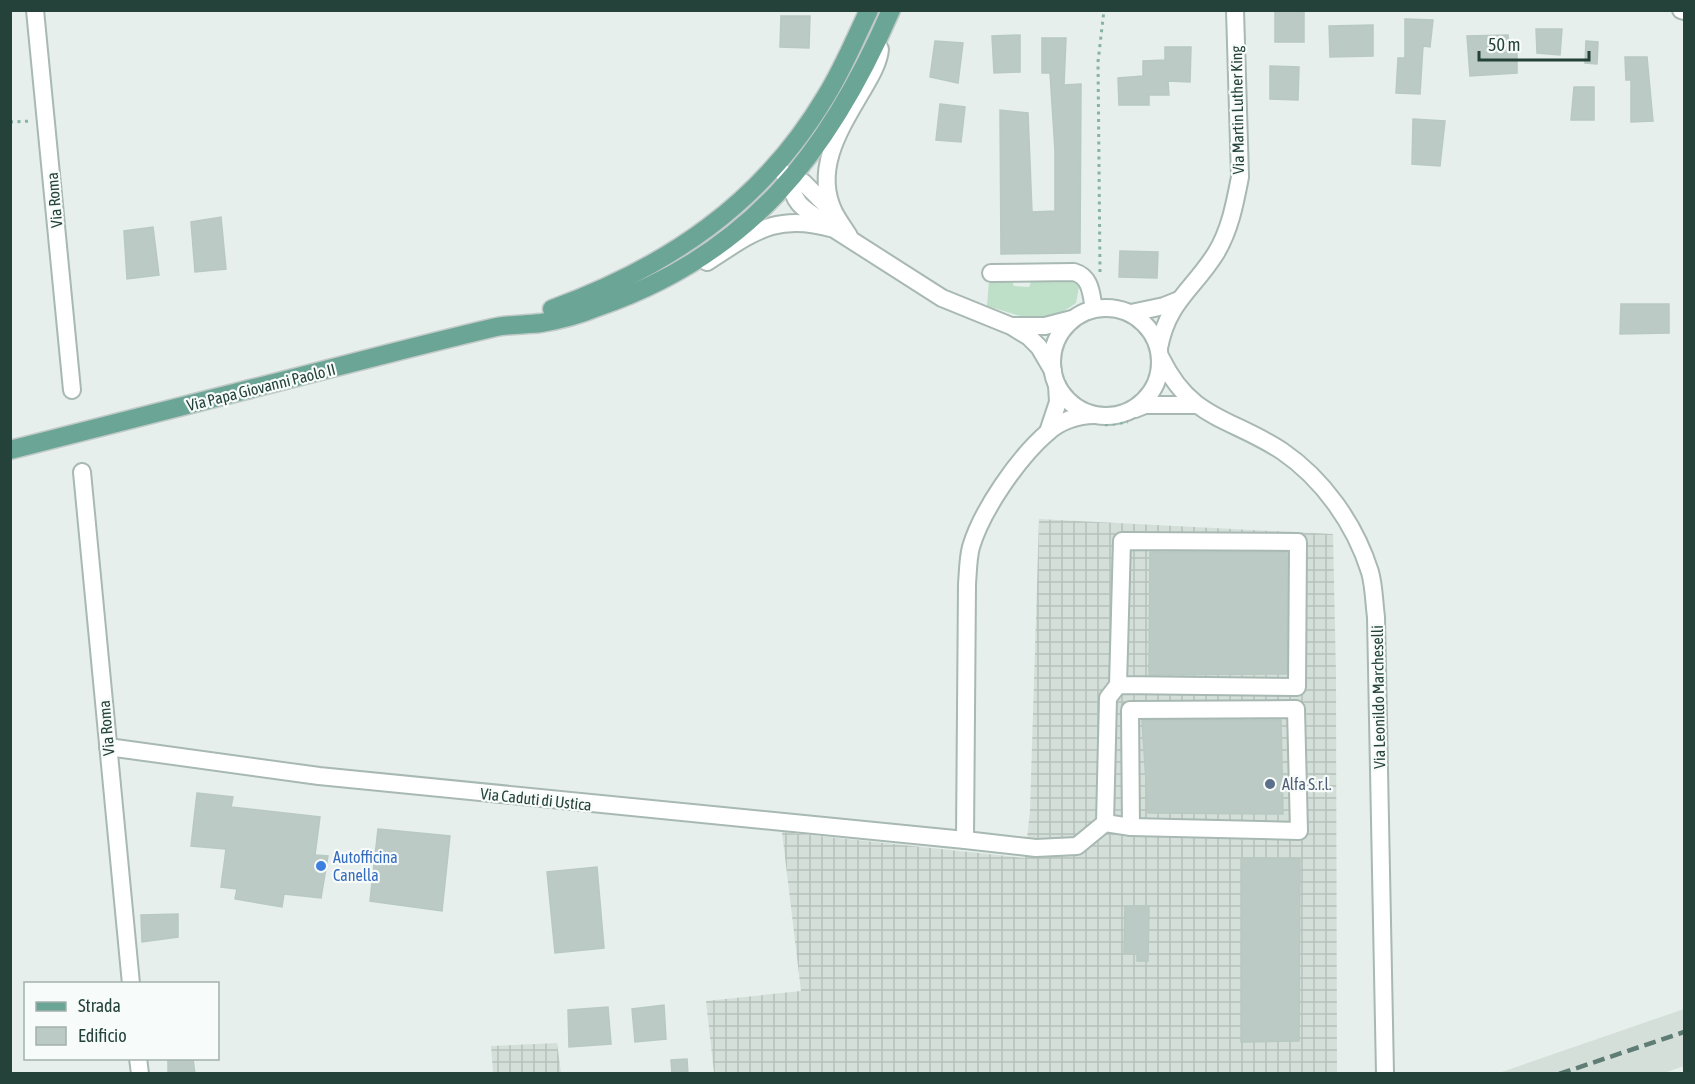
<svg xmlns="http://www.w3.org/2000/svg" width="1695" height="1084" font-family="'Asap Condensed',sans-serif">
<defs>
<pattern id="industrial-grid" width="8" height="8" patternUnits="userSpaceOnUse" patternTransform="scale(1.5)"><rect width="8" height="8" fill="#d4dfda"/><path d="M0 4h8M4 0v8" fill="none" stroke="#b6c1bc"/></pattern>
</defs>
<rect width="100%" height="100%" fill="#e6efeb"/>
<path fill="#d4dfda" d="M1684,1009V1066L1661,1074H1496Z"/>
<g fill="url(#industrial-grid)">
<path d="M1039,519L1333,534L1336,674L1337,1073H714L706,1001L801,991L782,832L1025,858L1030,810Z"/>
<path d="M557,1043L561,1073H493L491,1046Z"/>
</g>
<path fill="#bfe0c8" d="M1032,279L1073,281L1079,287L1076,303C1040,329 1027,317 987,306L989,281H1012L1014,286L1029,287Z"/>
<g fill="#bbcac4" stroke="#b8c9c2" stroke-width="1.5">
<rect x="1275" y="10" width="29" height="32"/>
<path d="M781,16H810L809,48L780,47Z"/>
<path d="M1405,19L1433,20L1430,47L1423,46L1420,94L1396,93L1398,58H1405Z"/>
<path d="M1373,25V56L1330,57L1329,26Z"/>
<path d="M1536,29H1562L1560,55L1537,53Z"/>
<path d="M1020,35V72L994,73L992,36Z"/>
<path d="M1508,35L1509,52H1517V73L1470,76L1467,36Z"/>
<path d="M1042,38H1066L1064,85L1081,84L1080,253L1001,254L1000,110L1028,113L1032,212L1055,211V151L1050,73H1042Z"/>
<path d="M935,41L963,43L958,83L930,77Z"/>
<path d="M1586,41L1598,42L1597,64L1585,63Z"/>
<path d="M1165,47H1191L1190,82L1168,81L1169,95H1149V105H1119L1118,78L1143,76V61L1165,60Z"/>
<path d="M1625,57H1647L1653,121L1631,122V80H1626Z"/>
<path d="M1270,66L1299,67L1298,100L1270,99Z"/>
<path d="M1574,87H1594V120H1571Z"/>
<path d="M940,104L965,107L961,142L936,140Z"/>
<path d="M1413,119L1445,121L1440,166L1412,164Z"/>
<path d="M221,217L226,269L195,272L191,222Z"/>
<path d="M153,227L159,275L127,279L124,231Z"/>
<path d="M1120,251L1158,252L1157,278L1119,277Z"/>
<path d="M1621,304H1669V333L1620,334Z"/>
<path d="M1150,552H1287V674L1149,675Z"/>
<path d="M1142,720H1281L1283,814L1148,813Z"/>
<path d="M197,793L233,797L231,807L320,817L315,855L328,856L321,898L284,894L282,907L235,899L237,889L221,887L226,849L191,846Z"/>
<path d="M378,829L450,836L442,911L370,901Z"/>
<path d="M1241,858L1300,859L1299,1041L1241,1042Z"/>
<path d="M597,867L604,948L555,953L547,872Z"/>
<path d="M1125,906H1149L1148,961H1137V954H1124Z"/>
<path d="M178,914V937L142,942L141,915Z"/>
<path d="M664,1005L666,1039L635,1042L632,1009Z"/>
<path d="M608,1007L611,1044L569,1047L568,1010Z"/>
<path d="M168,1059H193L195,1074H168Z"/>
<path d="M687,1059L688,1074H672L671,1060Z"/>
</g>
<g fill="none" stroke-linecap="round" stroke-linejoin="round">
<defs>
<g id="minor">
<path d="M35,10L72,390"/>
<path d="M1681,10L1684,11"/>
<path d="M781,171L790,179L803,182L831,210"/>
<path d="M790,179C793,206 806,210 827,224"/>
<path d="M849,236C844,228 838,220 834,212C813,169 841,127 862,91C869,79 879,63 880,49"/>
<path d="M707,262C754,232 776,212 834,229L942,298L1011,326L1029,337L1039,347L1053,371"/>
<path d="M991,273L1074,272C1091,277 1091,293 1094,309"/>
<circle cx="1106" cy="362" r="54"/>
<path d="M1131,313L1164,306L1179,300"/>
<path d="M1012,326H1045L1072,319"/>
<path d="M1159,348C1168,301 1193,290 1216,253C1230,230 1235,203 1240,177L1235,10"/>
<path d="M1161,358C1191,420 1230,417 1282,451C1323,479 1355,524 1370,572C1374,586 1374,602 1376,617L1385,1074"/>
<path d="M1135,409L1145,405H1194"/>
<path d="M1048,432L1058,402L1057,385"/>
<path d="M82,472L131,984"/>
<path d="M108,747L319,776L965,840L967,584C968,572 968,558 971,547C982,510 1018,458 1048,432C1060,421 1078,415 1094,415"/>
<path d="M1105,823L1131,827L1299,831L1296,709L1130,710L1131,827"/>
<path d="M965,840L1036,848L1077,846L1105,823L1108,698L1118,685L1122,541L1298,542L1297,687L1118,685"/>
<path d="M138,1058L140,1074"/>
</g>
<g id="major">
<path d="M552,309C667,267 762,204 826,96C843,69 855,39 869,10"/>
<path d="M250,389C330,369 411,347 492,328C508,324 524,325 541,323C560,320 581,314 598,307C749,255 829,153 891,10"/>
</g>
</defs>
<use href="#minor" stroke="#a8b8b2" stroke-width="20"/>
<use href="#major" stroke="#c2cac8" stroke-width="21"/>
<g stroke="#86b3a5" stroke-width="3" stroke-dasharray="3 4.5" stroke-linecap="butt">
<path d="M10,122L32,121"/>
<path d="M1100,272L1098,62L1104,10"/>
<path d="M1105,425L1128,422"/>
</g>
<use href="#minor" stroke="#fff" stroke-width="16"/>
<use href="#major" stroke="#6aa596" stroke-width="18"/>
<path stroke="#5f7d75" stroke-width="4.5" stroke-dasharray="12 6" stroke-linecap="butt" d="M1559,1074L1684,1032"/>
<defs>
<path id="major-bridge" d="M10,450L250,389"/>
</defs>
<use href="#major-bridge" stroke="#c2cac8" stroke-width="21" stroke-linecap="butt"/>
<use href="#major-bridge" stroke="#6aa596" stroke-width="18"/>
</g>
<circle fill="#5c6f8a" stroke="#f7fbf9" stroke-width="2" cx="1270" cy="784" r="6"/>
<circle fill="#3f7fe0" stroke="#f7fbf9" stroke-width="2" cx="321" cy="866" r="6"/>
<g text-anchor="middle" stroke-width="4.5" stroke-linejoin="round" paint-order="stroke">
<g font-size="16" fill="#24423a" stroke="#f7fbf9">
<text transform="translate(1237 110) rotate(-91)" y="6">Via Martin Luther King</text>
<text transform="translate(54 200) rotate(-95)" y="6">Via Roma</text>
<text transform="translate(261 387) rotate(-14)" y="6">Via Papa Giovanni Paolo II</text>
<text transform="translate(1378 697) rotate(-91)" y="6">Via Leonildo Marcheselli</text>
<text transform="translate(106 728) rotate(-95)" y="6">Via Roma</text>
<text transform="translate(536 799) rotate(6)" y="6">Via Caduti di Ustica</text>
</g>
<g font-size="16" fill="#4e5e75" stroke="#f7fbf9" text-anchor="start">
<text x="1282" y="790">Alfa S.r.l.</text>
</g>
<g font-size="16" fill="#366cbe" stroke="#f7fbf9" text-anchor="start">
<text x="333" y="863">Autofficina<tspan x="333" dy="18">Canella</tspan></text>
</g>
</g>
<rect width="1695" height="1084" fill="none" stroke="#24423a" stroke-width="24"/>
<rect x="24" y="982" width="195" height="78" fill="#f7fbf9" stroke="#a3b1ad" stroke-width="1.5"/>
<rect x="36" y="1002" width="30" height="9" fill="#6aa596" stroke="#a3b1ad" stroke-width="1.5"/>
<text x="78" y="1012" font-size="18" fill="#24423a">Strada</text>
<rect x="36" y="1027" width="30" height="18" fill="#bbcac4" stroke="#a3b1ad" stroke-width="1.5"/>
<text x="78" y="1042" font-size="18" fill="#24423a">Edificio</text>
<path d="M1479 51v9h110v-9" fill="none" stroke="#24423a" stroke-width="3"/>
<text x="1488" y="51" font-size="18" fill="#24423a" stroke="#f7fbf9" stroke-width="4.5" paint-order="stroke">50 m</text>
</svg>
